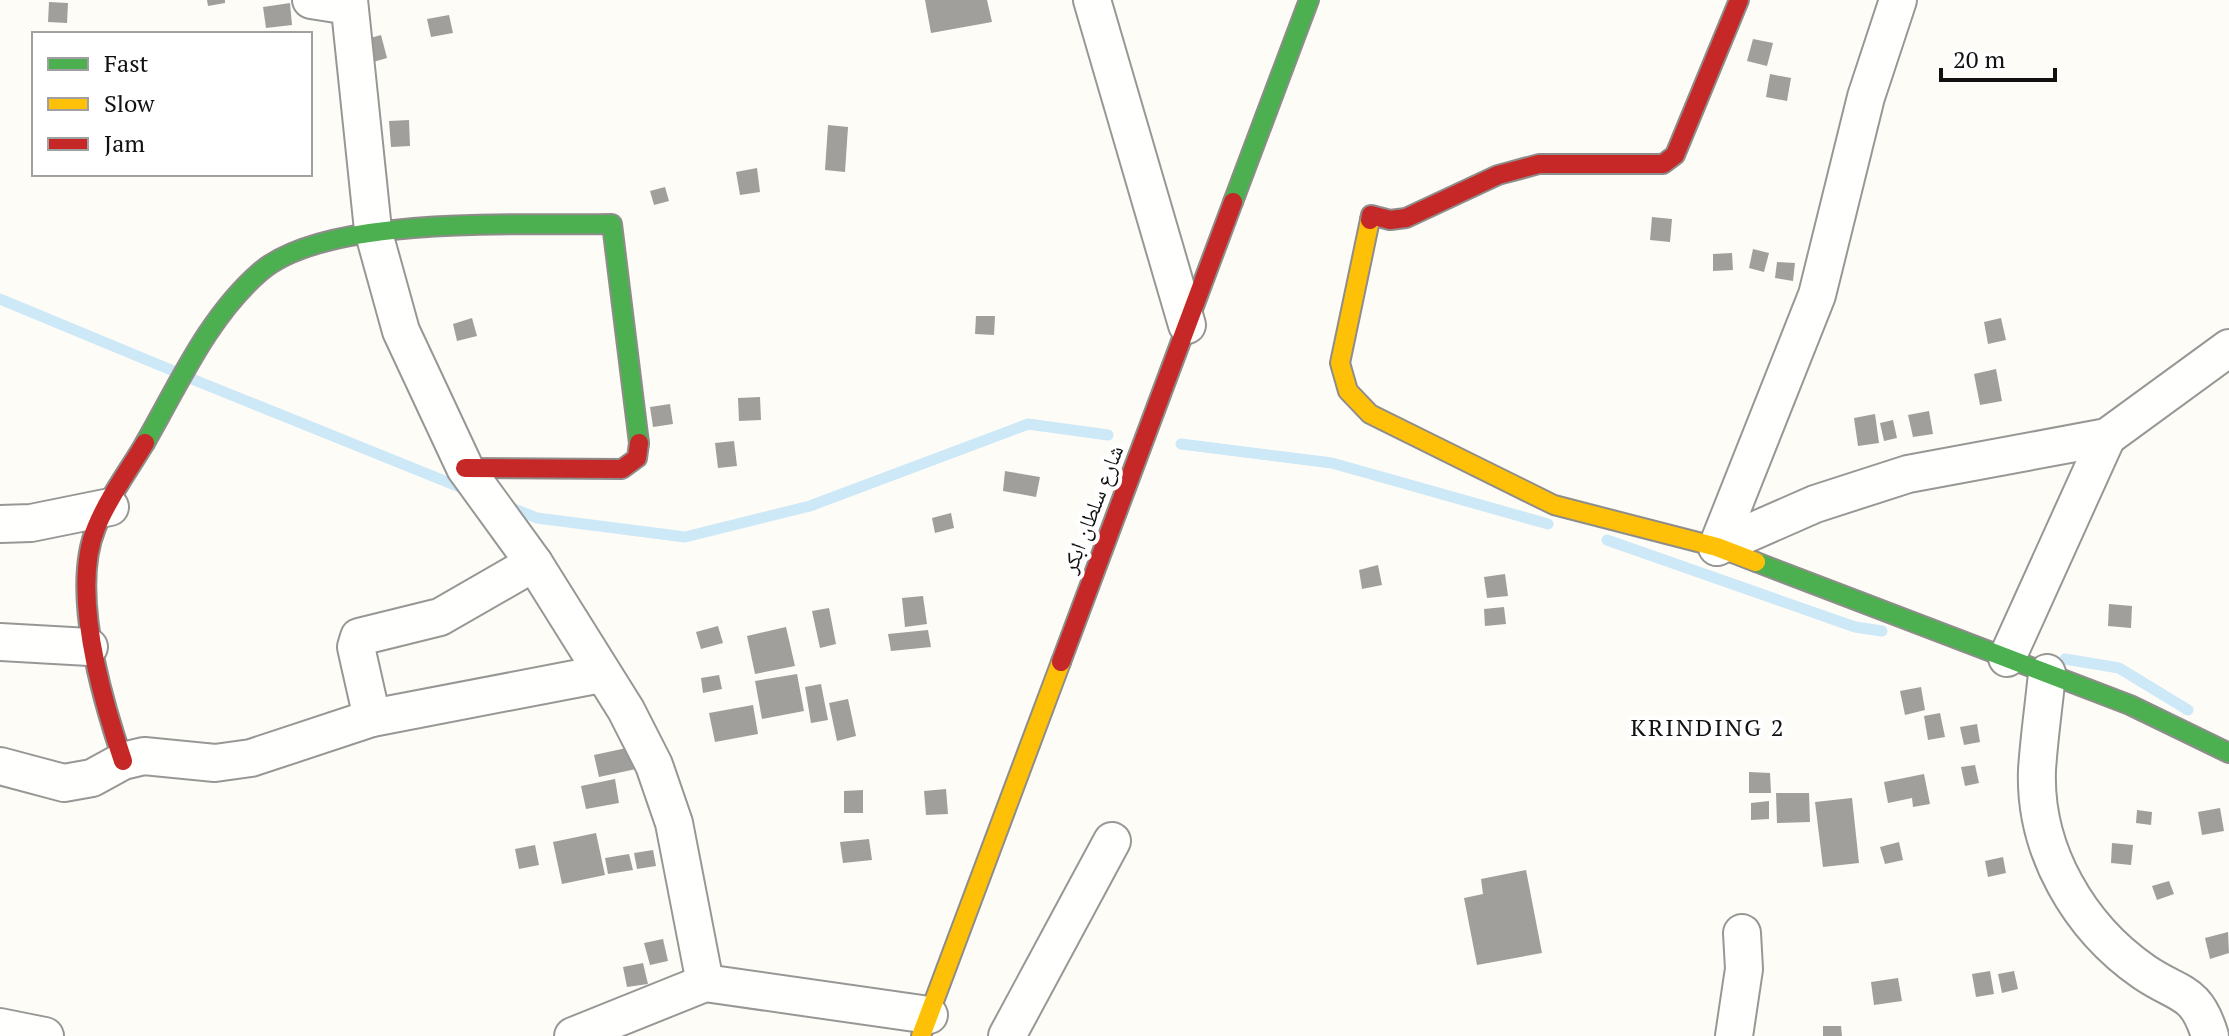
<svg xmlns="http://www.w3.org/2000/svg" width="2229" height="1036" font-family="'PT Serif','Noto Naskh Arabic',serif">
<rect width="100%" height="100%" fill="#fdfcf7"/>
<g fill="none" stroke-linecap="round" stroke-linejoin="round">
<g stroke="#cde8f7" stroke-width="11">
<path d="M0,299L176,372"/>
<path d="M192,379L462,488"/>
<path d="M1181,444L1332,463L1548,524"/>
<path d="M507,506L537,518L685,537L810,506L1028,424L1108,435"/>
<path d="M1607,540L1855,627L1882,631"/>
<path d="M2065,659L2119,668L2188,710"/>
</g>
</g>
<g fill="#a19f9c">
<path d="M207,0H225V3L208,6Z"/>
<path d="M925,0H987L992,22L931,33Z"/>
<path d="M49,2L68,3L67,23L48,22Z"/>
<path d="M290,3L292,25L266,28L263,7Z"/>
<path d="M449,15L453,33L431,37L427,19Z"/>
<path d="M381,35L387,58L370,63L363,40Z"/>
<path d="M1753,39L1773,43L1767,66L1747,61Z"/>
<path d="M1770,74L1791,78L1787,101L1766,97Z"/>
<path d="M409,120L410,146L391,147L389,121Z"/>
<path d="M828,125L848,127L845,172L825,170Z"/>
<path d="M757,168L760,192L740,195L736,172Z"/>
<path d="M665,187L669,201L654,205L650,191Z"/>
<path d="M1652,217L1672,219L1670,242L1650,240Z"/>
<path d="M1753,249L1769,253L1764,272L1749,268Z"/>
<path d="M1732,253L1733,270L1713,271V254Z"/>
<path d="M1777,262L1795,263L1793,281L1775,278Z"/>
<path d="M976,316H995L994,335L975,334Z"/>
<path d="M472,318L477,336L457,341L453,324Z"/>
<path d="M2001,318L2006,340L1988,344L1984,322Z"/>
<path d="M1996,369L2002,401L1980,405L1974,374Z"/>
<path d="M760,397L761,420L739,421L738,398Z"/>
<path d="M670,404L673,424L653,427L650,407Z"/>
<path d="M1929,411L1933,434L1913,437L1908,415Z"/>
<path d="M1875,414L1879,443L1858,446L1854,418Z"/>
<path d="M1893,420L1897,438L1884,441L1880,423Z"/>
<path d="M734,441L737,466L718,468L715,443Z"/>
<path d="M1005,471L1040,477L1036,497L1003,491Z"/>
<path d="M951,513L954,528L935,533L932,518Z"/>
<path d="M1378,565L1382,585L1362,589L1359,570Z"/>
<path d="M1505,574L1508,596L1487,598L1484,577Z"/>
<path d="M923,596L927,624L905,627L902,598Z"/>
<path d="M2109,604L2132,606L2131,628L2108,626Z"/>
<path d="M1504,607L1506,624L1485,626L1484,609Z"/>
<path d="M829,608L836,644L820,648L812,611Z"/>
<path d="M718,626L723,643L701,649L696,632Z"/>
<path d="M786,627L795,666L755,674L747,636Z"/>
<path d="M928,630L931,647L891,651L888,634Z"/>
<path d="M797,674L804,711L762,719L755,681Z"/>
<path d="M719,675L722,689L703,693L701,678Z"/>
<path d="M821,684L828,720L811,723L805,687Z"/>
<path d="M1921,687L1925,710L1905,715L1900,691Z"/>
<path d="M848,699L856,736L837,741L829,703Z"/>
<path d="M753,705L758,734L715,742L709,713Z"/>
<path d="M1940,713L1945,737L1928,740L1924,716Z"/>
<path d="M1977,724L1980,742L1964,745L1960,727Z"/>
<path d="M631,747L636,769L599,777L594,755Z"/>
<path d="M1975,765L1979,783L1965,786L1961,767Z"/>
<path d="M1749,772L1770,773L1771,793H1749Z"/>
<path d="M1924,774L1930,804L1913,807L1912,798L1888,803L1884,782Z"/>
<path d="M615,779L619,803L586,809L581,786Z"/>
<path d="M946,789L948,814L926,815L924,791Z"/>
<path d="M863,790V813H844V791Z"/>
<path d="M1776,793H1809L1810,822L1777,823Z"/>
<path d="M1852,798L1859,863L1823,867L1815,802Z"/>
<path d="M1769,801V819L1751,820V803Z"/>
<path d="M2220,808L2224,831L2202,835L2198,812Z"/>
<path d="M2137,810L2152,812L2151,825L2136,823Z"/>
<path d="M596,833L605,875L562,884L553,842Z"/>
<path d="M869,839L872,860L843,863L840,842Z"/>
<path d="M1899,842L1903,860L1885,864L1880,847Z"/>
<path d="M2112,843L2133,845L2131,865L2111,863Z"/>
<path d="M535,845L539,865L519,869L515,849Z"/>
<path d="M653,850L656,866L637,869L634,853Z"/>
<path d="M629,854L633,870L608,874L605,858Z"/>
<path d="M2003,857L2006,873L1988,877L1985,861Z"/>
<path d="M1526,870L1542,953L1477,965L1464,898L1483,894L1481,879Z"/>
<path d="M2169,881L2174,894L2157,900L2152,886Z"/>
<path d="M2228,932L2229,953L2210,959L2205,938Z"/>
<path d="M663,939L668,961L650,965L644,943Z"/>
<path d="M643,963L648,984L627,987L623,967Z"/>
<path d="M1990,971L1994,994L1976,997L1972,974Z"/>
<path d="M2014,971L2018,989L2002,993L1998,974Z"/>
<path d="M1898,978L1902,1001L1874,1005L1871,982Z"/>
<path d="M1823,1026H1841L1842,1036H1823Z"/>
</g>
<g fill="none" stroke-linecap="round" stroke-linejoin="round">
<defs>
<g id="street">
<path d="M311,0L349,6"/>
<path d="M349,0L373,230L401,331L465,468L534,563L626,710L654,765L674,823L705,983"/>
<path d="M1092,0L1187,325"/>
<path d="M0,524L31,523L110,507"/>
<path d="M1717,547L1817,295L1866,97L1898,0"/>
<path d="M1717,547L1815,504L1908,474L2107,437L2229,348"/>
<path d="M0,642L89,647"/>
<path d="M2007,658L2107,437"/>
<path d="M2047,673C2044,705 2039,738 2037,770C2034,850 2079,927 2144,972C2179,996 2196,989 2210,1036"/>
<path d="M372,718L356,647L359,637L440,617L534,563"/>
<path d="M0,766L64,783L92,778L123,761L144,756L215,763L251,758L372,718L601,674"/>
<path d="M0,1027L45,1036"/>
<path d="M573,1036L705,983L929,1015"/>
<path d="M1007,1036L1112,841"/>
<path d="M1734,1036L1744,969L1742,933"/>
</g>
<g id="fast">
<path d="M1233,202L1309,0"/>
<path d="M145,443C179,384 208,317 260,272C326,214 524,226 612,224L639,443"/>
<path d="M1756,562L2130,705L2229,753"/>
</g>
<g id="slow">
<path d="M1370,220L1340,363L1348,391L1370,414L1554,505L1717,547L1756,562"/>
<path d="M921,1036L1061,662"/>
</g>
<g id="jam">
<path d="M1370,220L1371,215L1390,220L1406,218L1498,175L1539,164H1663L1675,155L1739,0"/>
<path d="M465,468L622,469L637,458L639,443"/>
<path d="M1061,662L1233,202"/>
<path d="M123,761C102,699 70,591 96,528C108,498 129,470 145,443"/>
</g>
</defs>
<use href="#street" stroke="#979795" stroke-width="40"/>
<use href="#fast" stroke="#8e8d8b" stroke-width="22"/>
<use href="#slow" stroke="#8e8d8b" stroke-width="22"/>
<use href="#jam" stroke="#8e8d8b" stroke-width="22"/>
<use href="#street" stroke="#fffffe" stroke-width="36"/>
<use href="#fast" stroke="#4caf50" stroke-width="18"/>
<use href="#slow" stroke="#ffc107" stroke-width="18"/>
<use href="#jam" stroke="#c62828" stroke-width="18"/>
</g>
<g text-anchor="middle" stroke-width="8" stroke-linejoin="round" paint-order="stroke">
<g font-size="22" fill="#111" stroke="#fff">
<text transform="translate(1092 509) rotate(-69)" y="8">شارع سلطان ابكر</text>
</g>
<g font-size="24" letter-spacing="2" fill="#111" stroke="#fff">
<text x="1708" y="736">KRINDING 2</text>
</g>
</g>
<rect x="32" y="32" width="280" height="144" fill="#ffffff" stroke="#a0a0a0" stroke-width="2"/>
<rect x="48" y="58" width="40" height="12" fill="#4caf50" stroke="#a0a0a0" stroke-width="2"/>
<text x="104" y="72" font-size="24" fill="#111111">Fast</text>
<rect x="48" y="98" width="40" height="12" fill="#ffc107" stroke="#a0a0a0" stroke-width="2"/>
<text x="104" y="112" font-size="24" fill="#111111">Slow</text>
<rect x="48" y="138" width="40" height="12" fill="#c62828" stroke="#a0a0a0" stroke-width="2"/>
<text x="104" y="152" font-size="24" fill="#111111">Jam</text>
<path d="M1941 68v12h114v-12" fill="none" stroke="#111111" stroke-width="4"/>
<text x="1953" y="68" font-size="24" fill="#111111" stroke="#ffffff" stroke-width="6" paint-order="stroke">20 m</text>
</svg>
